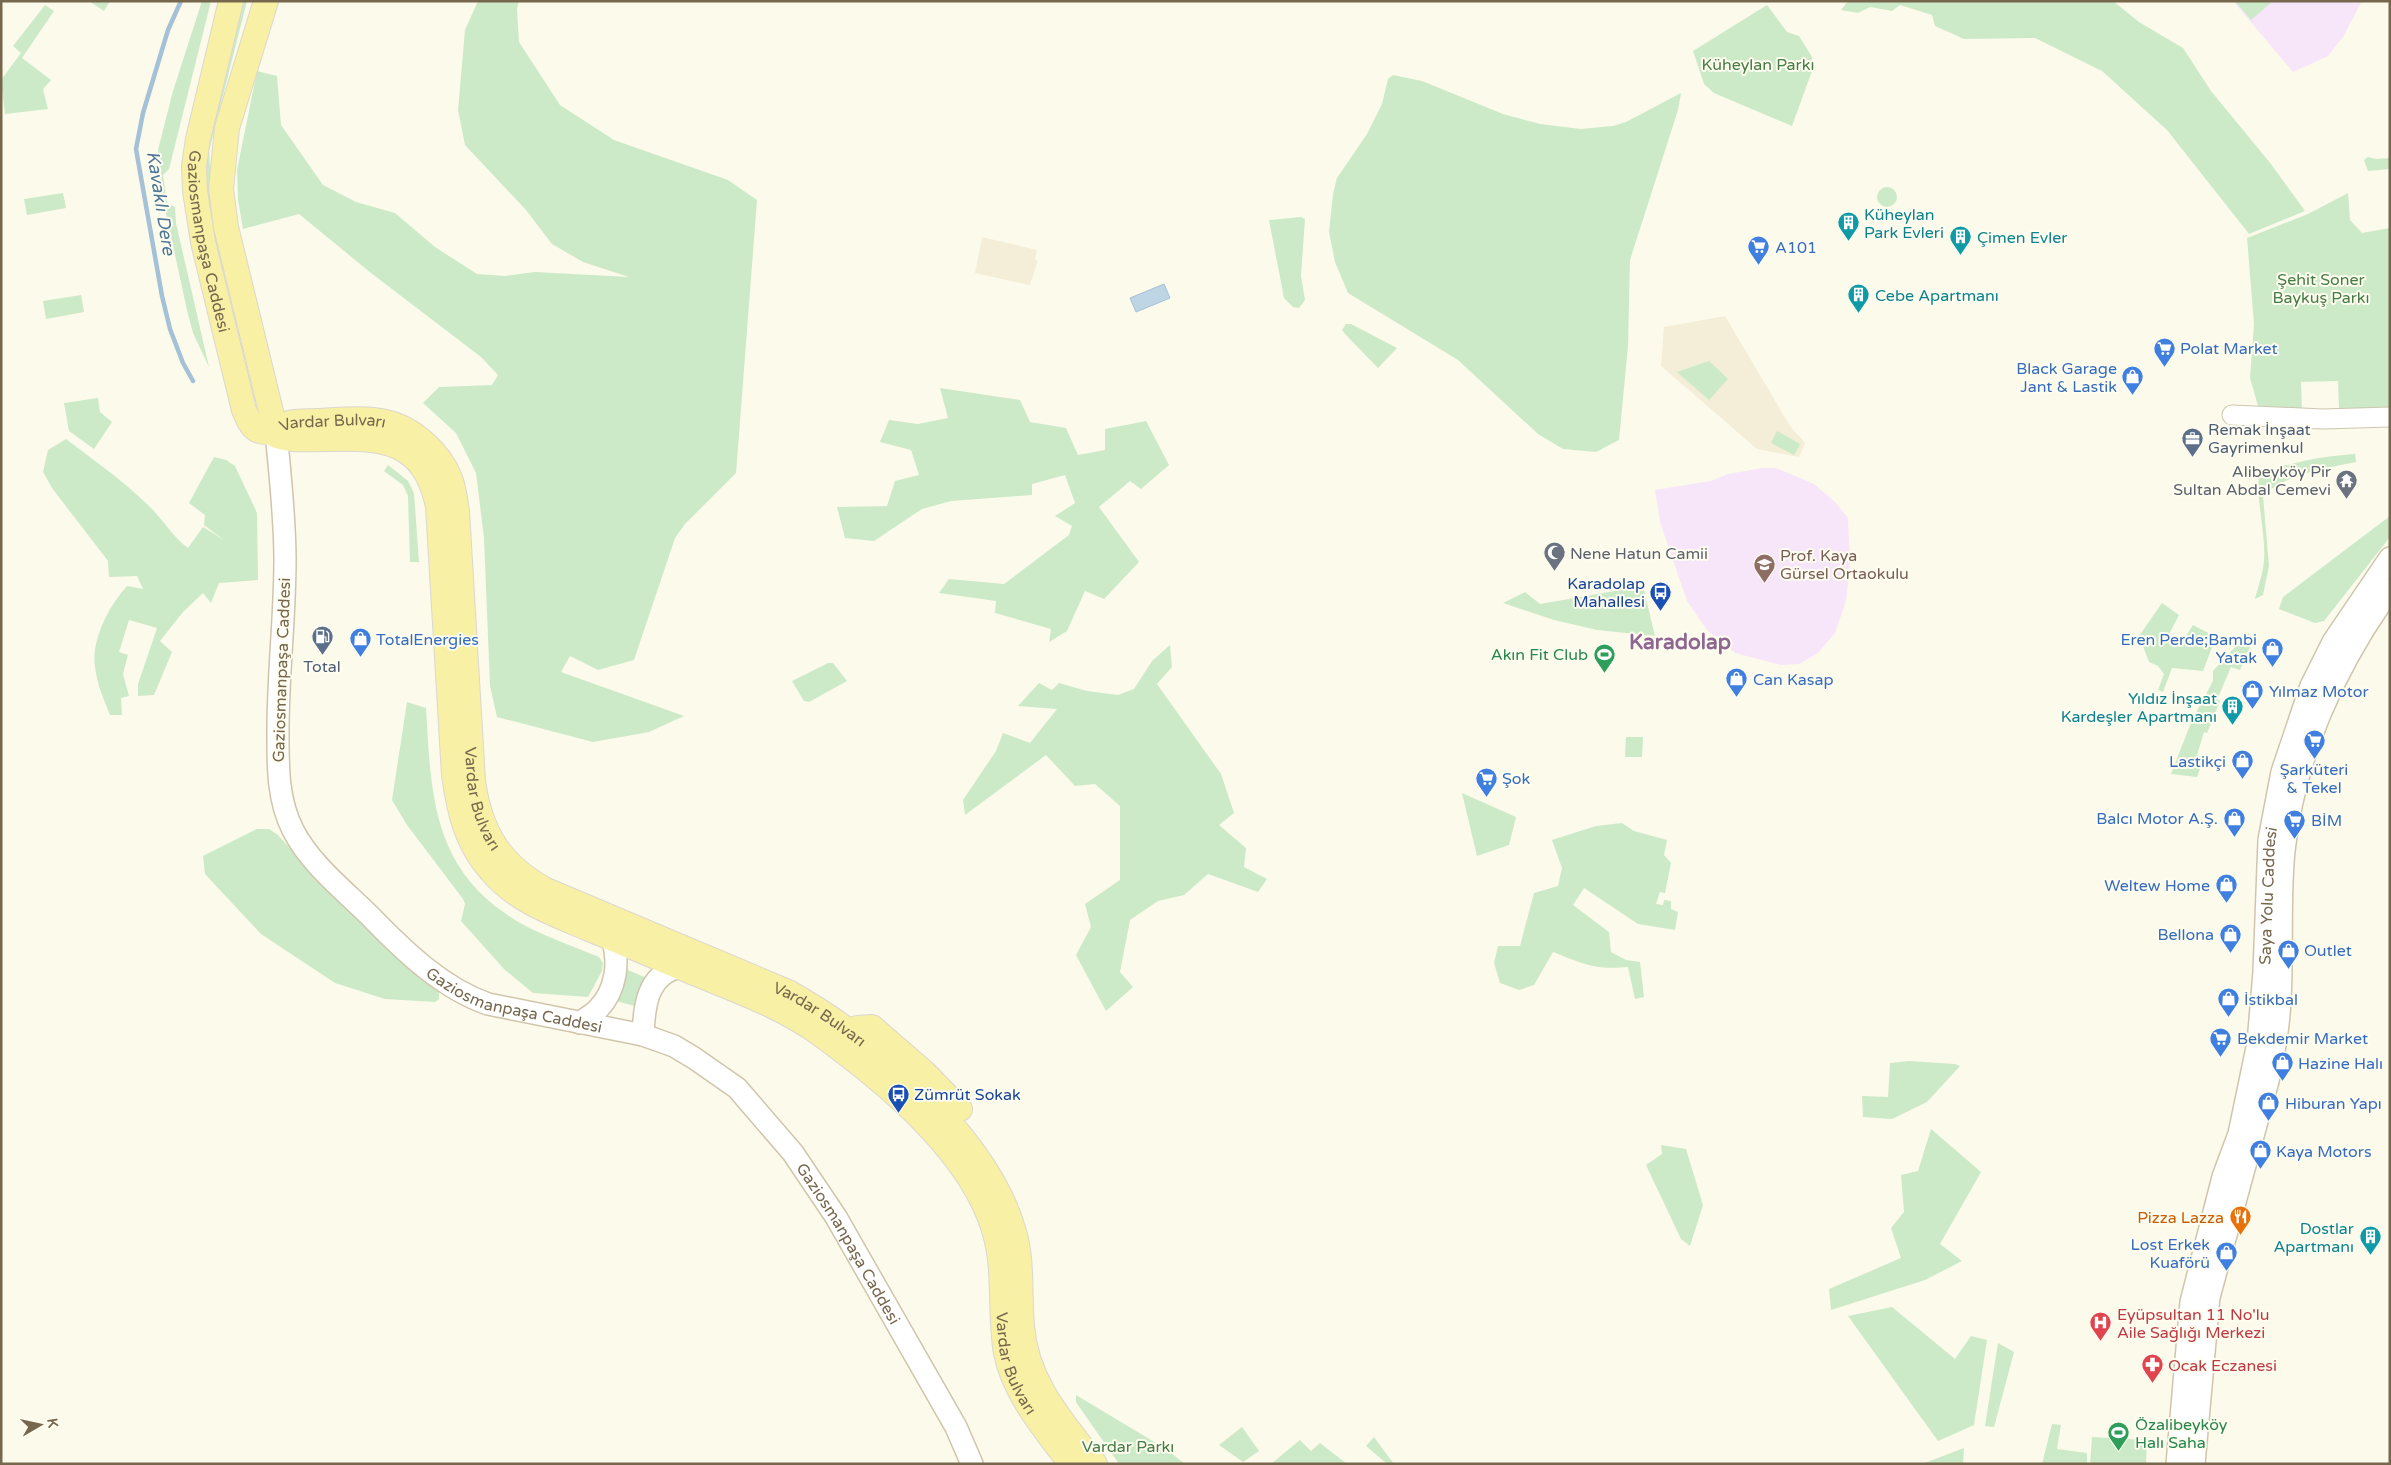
<svg xmlns="http://www.w3.org/2000/svg" width="2391" height="1465" font-family="'Varela Round',sans-serif">
<rect width="100%" height="100%" fill="#fcfaea"/>
<g fill="#f4eed8">
<path d="M982,237L1037,250L1035,260H1038L1030,285L975,273Z"/>
<path d="M1725,316L1790,426L1805,443L1799,457L1757,449L1661,366L1664,327Z"/>
</g>
<g fill="#f7e6f9">
<path d="M2233,1H2362L2343,37L2328,56L2293,72Z"/>
<path d="M1763,468H1776L1814,484L1835,502L1848,518L1850,565L1846,601L1835,633L1818,653L1799,664L1781,665L1735,653L1707,630L1687,601L1660,522L1655,490L1711,481L1728,474Z"/>
</g>
<g fill="#cceac8">
<path d="M89,1H110L104,11Z"/>
<path d="M202,1H211L169,169L163,175L167,203L175,207L176,223L209,367L193,333L187,310L165,209L158,150L173,91Z"/>
<path d="M240,1H247L209,151L213,212L228,279L219,270L202,169Z"/>
<path d="M478,1H519L517,9L519,42L560,105L614,140L728,180L757,200L736,473L685,524L675,538L634,660L598,670L570,656L561,672L684,716L649,732L593,742L497,717L490,686L484,538L476,473L456,433L423,403L439,387L492,385L498,375L481,357L371,273L299,214L243,229L238,200L237,170L257,71L277,76L281,125L323,185L356,202L395,213L435,247L477,274L505,276L535,272L629,277L583,262L552,244L526,210L465,145L458,110L465,30Z"/>
<path d="M1848,1H2113L2139,22L2183,48L2211,91L2271,164L2305,211L2249,234L2167,130L2102,71L2035,38L1964,39L1935,26L1932,15L1900,5L1892,11L1870,7L1858,13L1841,10Z"/>
<path d="M2235,1H2273L2251,20Z"/>
<path d="M45,5L54,11L22,58L51,80L43,89L48,109L5,114L1,80L21,53L13,46Z"/>
<path d="M1767,5L1787,32L1799,36L1812,57V71L1792,126L1714,93L1704,84L1693,51Z"/>
<path d="M1393,75L1422,81L1503,114L1540,124L1581,129L1613,126L1626,122L1681,93L1678,110L1630,260L1628,346L1619,440L1596,452L1563,449L1538,434L1458,360L1348,293L1335,262L1329,232L1333,194L1337,178L1367,134L1382,104L1388,79Z"/>
<path d="M2368,157L2376,159L2390,158V169L2368,171L2364,160Z"/>
<circle cx="1887" cy="197" r="10"/>
<path d="M63,193L66,208L27,215L24,199Z"/>
<path d="M2348,193L2350,220L2362,233L2390,228V409H2339L2338,381L2301,382L2302,410L2258,406L2250,378L2254,324L2247,238L2308,214Z"/>
<path d="M1301,217L1305,219L1301,276L1305,300L1299,308L1293,307L1284,298L1269,220Z"/>
<path d="M81,295L84,312L46,319L43,301Z"/>
<path d="M1346,324H1351L1397,348L1378,368L1346,335L1342,330Z"/>
<path d="M1709,361L1728,379L1709,400L1677,372Z"/>
<path d="M940,388L1020,400L1030,422L1066,428L1078,455L1105,450V429L1146,421L1169,465L1141,489L1130,481L1099,507L1139,562L1104,599L1085,591L1067,631L1049,642L1051,629L995,613L996,601L939,593L949,579L1004,584L1069,535L1072,526L1055,516L1075,503L1065,475L1032,484V495L951,501L922,509L874,541L845,538L837,507L887,506L895,481L919,475L911,450L880,442L889,420L918,424L948,418Z"/>
<path d="M98,398L100,412L112,422L94,449L69,431L64,403Z"/>
<path d="M1777,431L1800,444L1794,455L1771,443Z"/>
<path d="M66,439C95,461 125,482 151,508C164,521 173,537 188,548L203,527L224,540L204,525L205,515L189,503L214,457L226,460L235,466L257,513L258,580L219,583L211,603L203,593L183,612L160,641L172,652L154,695L138,696V684L157,628L129,620L119,652L128,655L123,674L129,696L121,698L122,715H110C104,700 97,684 95,667C91,640 109,606 127,586L143,589L137,576L109,577L108,561L52,488L43,472L48,450Z"/>
<path d="M2355,454L2356,462C2325,469 2287,473 2263,496L2269,566L2263,595L2255,599C2258,587 2263,573 2264,561C2266,532 2256,503 2259,475C2293,461 2319,457 2355,454Z"/>
<path d="M388,465L408,481L414,493L419,562H410L408,496L403,485L384,471Z"/>
<path d="M2390,516V537L2324,621L2315,623L2279,609L2283,597Z"/>
<path d="M1643,586L1655,636L1597,630L1554,620L1503,603L1525,592L1540,604Z"/>
<path d="M2162,603L2179,615L2168,636L2181,644L2193,625L2216,637L2203,671L2172,668L2163,692L2158,690L2164,674L2158,666L2149,662L2139,636Z"/>
<path d="M2248,633L2254,638L2240,670L2231,667L2217,700L2220,701L2207,733L2204,732L2197,755L2204,758L2197,777L2171,774L2192,720L2213,681V671Z"/>
<path d="M1170,645L1172,667L1157,684L1221,774L1234,813L1219,825L1246,848L1244,867L1267,879L1258,892L1208,874L1184,895L1158,901L1130,920L1120,972L1133,987L1106,1011L1076,955L1091,927L1085,904L1120,880V806L1095,784L1075,786L1046,755L965,815L963,800L996,751L1003,733L1030,743L1057,709L1018,706L1039,683L1052,690L1059,683L1087,691L1118,695L1134,689L1152,661Z"/>
<path d="M828,663H833L847,681L809,702L804,701L792,681Z"/>
<path d="M407,702L426,708C431,789 431,863 506,914C533,933 569,944 599,957L603,963L602,971L588,997L533,993L504,969L461,921L465,904L463,899L407,825L392,800Z"/>
<path d="M1626,737H1643L1642,757H1625Z"/>
<path d="M1462,793L1516,817L1509,845L1477,856Z"/>
<path d="M1622,823L1634,831L1667,840L1664,855L1671,863L1665,893L1660,892L1656,904L1663,905L1664,900L1671,901V909L1678,912L1675,930L1638,924L1584,888L1573,905L1609,932L1611,952L1626,960L1640,962L1644,997L1635,999L1628,967C1594,970 1584,964 1553,952L1534,985L1519,990L1500,983L1494,963L1498,946H1520L1534,893L1558,886L1562,868L1552,840L1596,826Z"/>
<path d="M257,829H269L278,835L335,898L439,991V999L435,1002L385,999L335,983L261,934L205,874L203,856Z"/>
<path d="M623,968L647,978L638,1007L613,1000Z"/>
<path d="M1909,1061L1955,1064L1960,1066L1927,1102L1892,1119L1863,1117L1862,1096L1888,1097L1890,1063Z"/>
<path d="M1931,1129L1981,1172L1940,1244L1962,1261L1925,1280L1831,1310L1829,1289L1901,1258L1891,1228L1904,1212L1901,1175L1918,1171Z"/>
<path d="M1661,1145L1686,1149L1703,1205L1690,1246L1681,1239L1646,1165L1662,1154Z"/>
<path d="M1892,1307L1955,1359L1971,1336L1987,1340L1974,1425L1938,1441L1848,1316Z"/>
<path d="M1998,1343L2014,1352L1994,1427L1985,1426Z"/>
<path d="M1076,1395L1166,1449L1185,1464H1119L1076,1402Z"/>
<path d="M2052,1424L2061,1425L2057,1449L2087,1453V1464H2042Z"/>
<path d="M1242,1427L1259,1451L1243,1462L1219,1445Z"/>
<path d="M1374,1437L1394,1464H1387L1366,1446Z"/>
<path d="M2092,1437L2147,1440L2146,1464H2090Z"/>
<path d="M1300,1440L1311,1451L1320,1443L1347,1464H1271Z"/>
<path d="M1964,1448L1963,1464H1922Z"/>
</g>
<path fill="#bed5e6" stroke="#a5c1d7" d="M1164,284L1170,298L1136,312L1130,298Z"/>
<g fill="none" stroke-linecap="round" stroke-linejoin="round">
<path stroke="#a5c1d7" stroke-width="4.5" d="M181,1L168,30L143,113L136,149L162,296L170,329L183,363L193,381"/>
<defs>
<path id="tertiary" d="M2232,415L2323,419L2390,417"/>
<g id="secondary">
<path id="s1" d="M276,432C280,475 285,517 285,560C285,617 278,673 278,730C278,764 277,799 293,830C310,864 345,891 371,917C404,951 442,988 488,1004L643,1035L674,1046L694,1058L737,1088L793,1153L836,1217L956,1427L972,1464"/>
<path d="M580,1023C586,1018 594,1014 599,1008C616,990 620,962 612,938"/>
<path d="M643,1035C644,1007 647,975 679,967"/>
<path id="s2" d="M2177,1464L2191,1302L2223,1177L2239,1134L2258,1043L2264,972L2269,840L2282,772L2311,686L2333,642L2390,558"/>
<path d="M2194,1464L2209,1297L2268,1081C2274,1054 2279,1027 2280,999C2283,950 2279,900 2284,851C2294,757 2335,666 2390,590"/>
</g>
<g id="primary">
<path id="s3" d="M231,1L198,139L194,166L195,191L203,242L244,410C252,428 254,434 276,432"/>
<path id="s4" d="M266,1L227,128L221,189L226,227L276,432L277,436C293,441 311,439 327,439C385,437 424,441 438,506L454,775C459,811 466,843 491,871C516,901 554,914 589,929C626,944 662,960 699,975C743,993 787,1009 824,1037C889,1085 973,1154 995,1233C1006,1272 999,1313 1006,1353C1014,1394 1046,1431 1071,1464"/>
<path id="s5" d="M276,432C283,419 304,422 317,421C340,420 363,417 386,422C412,427 440,453 450,478C454,488 455,500 457,511L473,781C480,832 500,865 546,890L788,992C872,1038 988,1138 1014,1232C1023,1262 1019,1295 1022,1326C1026,1382 1062,1421 1095,1464"/>
<path d="M850,1047L852,1035L857,1028L872,1027L925,1073L960,1109"/>
</g>
</defs>
<use href="#tertiary" stroke="#cec6af" stroke-width="21"/>
<use href="#secondary" stroke="#cfc5ab" stroke-width="24"/>
<use href="#primary" stroke="#dbd7d1" stroke-width="26"/>
<use href="#tertiary" stroke="#fff" stroke-width="19"/>
<use href="#secondary" stroke="#fff" stroke-width="21"/>
<use href="#primary" stroke="#f8f0a5" stroke-width="24"/>
</g>
<defs>
<symbol id="building-pin" viewBox="-11 -11 22 30"><path d="M0 17L-7.5 6A9.5 9.5 0 1 1 7.5 6Z" fill="#0f9aa8" stroke="#fefdf0"/><path d="M-4-6H4V6H1V3H-1V6H-4ZM-2.5-4.3h1.7v1.8h-1.7ZM.8-4.3h1.7v1.8H.8ZM-2.5-1h1.7V.8h-1.7ZM.8-1h1.7V.8H.8Z" fill="#fff"/></symbol>
<symbol id="supermarket-pin" viewBox="-11 -11 22 30"><path d="M0 17L-7.5 6A9.5 9.5 0 1 1 7.5 6Z" fill="#3f7fe0" stroke="#fefdf0"/><path d="M-6-5.5h2.5l.6 2H6L4.5 2H-2.5L-4.4-4H-6ZM-1.5 3.2a1.3 1.3 0 1 0 .1 0ZM3 3.2a1.3 1.3 0 1 0 .1 0Z" fill="#fff"/></symbol>
<symbol id="shop-pin" viewBox="-11 -11 22 30"><path d="M0 17L-7.5 6A9.5 9.5 0 1 1 7.5 6Z" fill="#3f7fe0" stroke="#fefdf0"/><path d="M-5-2.5h2.3a2.7 3.5 0 0 1 5.4 0H5L5.5 6h-11ZM-1.5-2.5h3a1.5 2.3 0 0 0-3 0Z" fill="#fff"/></symbol>
<symbol id="office-pin" viewBox="-11 -11 22 30"><path d="M0 17L-7.5 6A9.5 9.5 0 1 1 7.5 6Z" fill="#5c6f8a" stroke="#fefdf0"/><path d="M-6-3h4V-5.5h4V-3h4V5H-6ZM-1-4.5V-3h2v-1.5ZM-6 0V1H6V0Z" fill="#fff"/></symbol>
<symbol id="temple-pin" viewBox="-11 -11 22 30"><path d="M0 17L-7.5 6A9.5 9.5 0 1 1 7.5 6Z" fill="#6b7280" stroke="#fefdf0"/><path d="M0-6L5-2H3V0L6.5 2.5H4V6H1.5V3h-3V6H-4V2.5H-6.5L-3 0V-2H-5Z" fill="#fff"/></symbol>
<symbol id="mosque-pin" viewBox="-11 -11 22 30"><path d="M0 17L-7.5 6A9.5 9.5 0 1 1 7.5 6Z" fill="#6b7280" stroke="#fefdf0"/><path d="M3.5-4.9A6 6 0 1 0 3.5 4.9A5 5 0 1 1 3.5-4.9Z" fill="#fff"/></symbol>
<symbol id="school-pin" viewBox="-11 -11 22 30"><path d="M0 17L-7.5 6A9.5 9.5 0 1 1 7.5 6Z" fill="#8d6e63" stroke="#fefdf0"/><path d="M0-5L7-2L0 1L-7-2ZM-4 1L0 2.5L4 1V4Q0 6-4 4Z" fill="#fff"/></symbol>
<symbol id="bus-pin" viewBox="-11 -11 22 30"><path d="M0 17L-7.5 6A9.5 9.5 0 1 1 7.5 6Z" fill="#1a4fb4" stroke="#fefdf0"/><path d="M-5-6H5V4H4V6H2V4H-2V6H-4V4H-5ZM-3.5-4V0h7V-4ZM-3.5 1.2v1.5H-2V1.2ZM2 1.2v1.5H3.5V1.2Z" fill="#fff"/></symbol>
<symbol id="fuel-pin" viewBox="-11 -11 22 30"><path d="M0 17L-7.5 6A9.5 9.5 0 1 1 7.5 6Z" fill="#5c6f8a" stroke="#fefdf0"/><path d="M-5.5-6h7V0h2V4h1.3V-2.5L3-4.5l.8-.8L6-3V5H2.5V1h-1V6h-7ZM-4.2-4.7v3.2H.2V-4.7Z" fill="#fff"/></symbol>
<symbol id="stadium-pin" viewBox="-11 -11 22 30"><path d="M0 17L-7.5 6A9.5 9.5 0 1 1 7.5 6Z" fill="#2e9e5b" stroke="#fefdf0"/><path d="M0-5a6.5 5 0 1 0 0 10a6.5 5 0 1 0 0-10ZM-3.5-1.8h7v3.6h-7Z" fill="#fff"/></symbol>
<symbol id="restaurant-pin" viewBox="-11 -11 22 30"><path d="M0 17L-7.5 6A9.5 9.5 0 1 1 7.5 6Z" fill="#e8710a" stroke="#fefdf0"/><path d="M-5-6h1v4h1v-4h1v4h1v-4h1v5L-1.5 .5V6h-2V.5L-5-1ZM5-6V6H3V1.5H1.5Q1.5-4 5-6Z" fill="#fff"/></symbol>
<symbol id="hospital-pin" viewBox="-11 -11 22 30"><path d="M0 17L-7.5 6A9.5 9.5 0 1 1 7.5 6Z" fill="#e0444e" stroke="#fefdf0"/><path d="M-5-5h3v3.5h4V-5h3V5h-3V1.5h-4V5h-3Z" fill="#fff"/></symbol>
<symbol id="pharmacy-pin" viewBox="-11 -11 22 30"><path d="M0 17L-7.5 6A9.5 9.5 0 1 1 7.5 6Z" fill="#e0444e" stroke="#fefdf0"/><path d="M-2-6h4v4h4v4h-4v4h-4v-4h-4v-4h4Z" fill="#fff"/></symbol>
</defs>
<g fill-rule="evenodd">
<use href="#building-pin" x="1836" y="210" width="25" height="34"/>
<use href="#building-pin" x="1948" y="224" width="25" height="34"/>
<use href="#supermarket-pin" x="1746" y="234" width="25" height="34"/>
<use href="#building-pin" x="1846" y="282" width="25" height="34"/>
<use href="#supermarket-pin" x="2152" y="336" width="25" height="34"/>
<use href="#shop-pin" x="2120" y="364" width="25" height="34"/>
<use href="#office-pin" x="2180" y="426" width="25" height="34"/>
<use href="#temple-pin" x="2334" y="468" width="25" height="34"/>
<use href="#mosque-pin" x="1542" y="540" width="25" height="34"/>
<use href="#school-pin" x="1752" y="552" width="25" height="34"/>
<use href="#bus-pin" x="1648" y="580" width="25" height="34"/>
<use href="#fuel-pin" x="310" y="624" width="25" height="34"/>
<use href="#shop-pin" x="348" y="626" width="25" height="34"/>
<use href="#shop-pin" x="2260" y="636" width="25" height="34"/>
<use href="#stadium-pin" x="1592" y="642" width="25" height="34"/>
<use href="#shop-pin" x="1724" y="666" width="25" height="34"/>
<use href="#shop-pin" x="2240" y="678" width="25" height="34"/>
<use href="#building-pin" x="2220" y="694" width="25" height="34"/>
<use href="#supermarket-pin" x="2302" y="728" width="25" height="34"/>
<use href="#shop-pin" x="2230" y="748" width="25" height="34"/>
<use href="#supermarket-pin" x="1474" y="766" width="25" height="34"/>
<use href="#shop-pin" x="2222" y="806" width="25" height="34"/>
<use href="#supermarket-pin" x="2282" y="808" width="25" height="34"/>
<use href="#shop-pin" x="2214" y="872" width="25" height="34"/>
<use href="#shop-pin" x="2218" y="922" width="25" height="34"/>
<use href="#shop-pin" x="2276" y="938" width="25" height="34"/>
<use href="#shop-pin" x="2216" y="986" width="25" height="34"/>
<use href="#supermarket-pin" x="2208" y="1026" width="25" height="34"/>
<use href="#shop-pin" x="2270" y="1050" width="25" height="34"/>
<use href="#bus-pin" x="886" y="1082" width="25" height="34"/>
<use href="#shop-pin" x="2256" y="1090" width="25" height="34"/>
<use href="#shop-pin" x="2248" y="1138" width="25" height="34"/>
<use href="#restaurant-pin" x="2228" y="1204" width="25" height="34"/>
<use href="#building-pin" x="2358" y="1224" width="25" height="34"/>
<use href="#shop-pin" x="2214" y="1240" width="25" height="34"/>
<use href="#hospital-pin" x="2088" y="1310" width="25" height="34"/>
<use href="#pharmacy-pin" x="2140" y="1352" width="25" height="34"/>
<use href="#stadium-pin" x="2106" y="1420" width="25" height="34"/>
</g>
<g text-anchor="middle" stroke-width="4" stroke-linejoin="round" paint-order="stroke">
<g font-size="16" fill="#467c45" stroke="#fefdf0">
<text x="1758" y="70">Küheylan Parkı</text>
<text x="2321" y="285">Şehit Soner<tspan x="2321" dy="18">Baykuş Parkı</tspan></text>
<text x="1128" y="1452">Vardar Parkı</text>
</g>
<g font-size="16" fill="#0d838f" stroke="#fefdf0" text-anchor="start">
<text x="1864" y="220">Küheylan<tspan x="1864" dy="18">Park Evleri</tspan></text>
<text x="1977" y="243">Çimen Evler</text>
<text x="1875" y="301">Cebe Apartmanı</text>
<text x="2217" y="704" text-anchor="end">Yıldız İnşaat<tspan x="2217" dy="18">Kardeşler Apartmanı</tspan></text>
<text x="2354" y="1234" text-anchor="end">Dostlar<tspan x="2354" dy="18">Apartmanı</tspan></text>
</g>
<g font-size="16" fill="#76674d" stroke="#fefdf0">
<text dy="6" stroke="none"><textPath href="#s3" startOffset="246">Gaziosmanpaşa Caddesi</textPath></text>
<text dy="6" stroke="none"><textPath href="#s5" startOffset="60">Vardar Bulvarı</textPath></text>
<text transform="translate(281 670) rotate(-88)" y="6">Gaziosmanpaşa Caddesi</text>
<text dy="6" stroke="none"><textPath href="#s5" startOffset="525">Vardar Bulvarı</textPath></text>
<text dy="6" stroke="none"><textPath href="#s2" startOffset="578">Saya Yolu Caddesi</textPath></text>
<text dy="6" stroke="none"><textPath href="#s1" startOffset="689">Gaziosmanpaşa Caddesi</textPath></text>
<text dy="6" stroke="none"><textPath href="#s5" startOffset="944">Vardar Bulvarı</textPath></text>
<text dy="6" stroke="none"><textPath href="#s1" startOffset="1124">Gaziosmanpaşa Caddesi</textPath></text>
<text dy="6" stroke="none"><textPath href="#s4" startOffset="1790">Vardar Bulvarı</textPath></text>
</g>
<g font-size="16" fill="#366cbe" stroke="#fefdf0" text-anchor="start">
<text x="1775" y="253">A101</text>
<text x="2180" y="354">Polat Market</text>
<text x="2117" y="374" text-anchor="end">Black Garage<tspan x="2117" dy="18">Jant &amp; Lastik</tspan></text>
<text x="376" y="645">TotalEnergies</text>
<text x="2257" y="645" text-anchor="end">Eren Perde;Bambi<tspan x="2257" dy="18">Yatak</tspan></text>
<text x="1753" y="685">Can Kasap</text>
<text x="2269" y="697">Yılmaz Motor</text>
<text x="2226" y="767" text-anchor="end">Lastikçi</text>
<text x="2314" y="775" text-anchor="middle">Şarküteri<tspan x="2314" dy="18">&amp; Tekel</tspan></text>
<text x="1502" y="784">Şok</text>
<text x="2218" y="824" text-anchor="end">Balcı Motor A.Ş.</text>
<text x="2311" y="826">BİM</text>
<text x="2210" y="891" text-anchor="end">Weltew Home</text>
<text x="2214" y="940" text-anchor="end">Bellona</text>
<text x="2304" y="956">Outlet</text>
<text x="2244" y="1005">İstikbal</text>
<text x="2237" y="1044">Bekdemir Market</text>
<text x="2298" y="1069">Hazine Halı</text>
<text x="2285" y="1109">Hiburan Yapı</text>
<text x="2276" y="1157">Kaya Motors</text>
<text x="2210" y="1250" text-anchor="end">Lost Erkek<tspan x="2210" dy="18">Kuaförü</tspan></text>
</g>
<g font-size="16" fill="#4e5e75" stroke="#fefdf0" text-anchor="start">
<text x="2208" y="435">Remak İnşaat<tspan x="2208" dy="18">Gayrimenkul</tspan></text>
<text x="322" y="672" text-anchor="middle">Total</text>
</g>
<g font-size="16" fill="#5b616d" stroke="#fefdf0" text-anchor="end">
<text x="2331" y="477">Alibeyköy Pir<tspan x="2331" dy="18">Sultan Abdal Cemevi</tspan></text>
<text x="1570" y="559" text-anchor="start">Nene Hatun Camii</text>
</g>
<g font-size="16" fill="#785e54" stroke="#fefdf0" text-anchor="start">
<text x="1780" y="561">Prof. Kaya<tspan x="1780" dy="18">Gürsel Ortaokulu</tspan></text>
</g>
<g font-size="16" fill="#164399" stroke="#fefdf0" text-anchor="end">
<text x="1645" y="589">Karadolap<tspan x="1645" dy="18">Mahallesi</tspan></text>
<text x="914" y="1100" text-anchor="start">Zümrüt Sokak</text>
</g>
<g font-size="16" fill="#27864d" stroke="#fefdf0" text-anchor="end">
<text x="1588" y="660">Akın Fit Club</text>
<text x="2135" y="1430" text-anchor="start">Özalibeyköy<tspan x="2135" dy="18">Halı Saha</tspan></text>
</g>
<g font-size="16" fill="#c56008" stroke="#fefdf0" text-anchor="end">
<text x="2224" y="1223">Pizza Lazza</text>
</g>
<g font-size="16" fill="#be3a42" stroke="#fefdf0" text-anchor="start">
<text x="2117" y="1320">Eyüpsultan 11 No'lu<tspan x="2117" dy="18">Aile Sağlığı Merkezi</tspan></text>
<text x="2168" y="1371">Ocak Eczanesi</text>
</g>
<g font-size="18" font-style="italic" fill="#4e7797" stroke="#fefdf0">
<text transform="translate(161 203) rotate(81)" y="6">Kavaklı Dere</text>
</g>
<g font-size="21" font-weight="bold" fill="#8f6692" stroke="#fefdf0">
<text x="1680" y="649">Karadolap</text>
</g>
</g>
<rect width="2391" height="1465" fill="none" stroke="#76674d" stroke-width="5"/>
<g transform="translate(40 1425) rotate(81)" stroke="#fefdf0" stroke-width="4" paint-order="stroke">
<path d="M0-4L9 19L0 12L-9 19Z" fill="#76674d"/>
<text y="-8" font-size="14" font-weight="bold" text-anchor="middle" fill="#76674d">K</text>
</g>
</svg>
